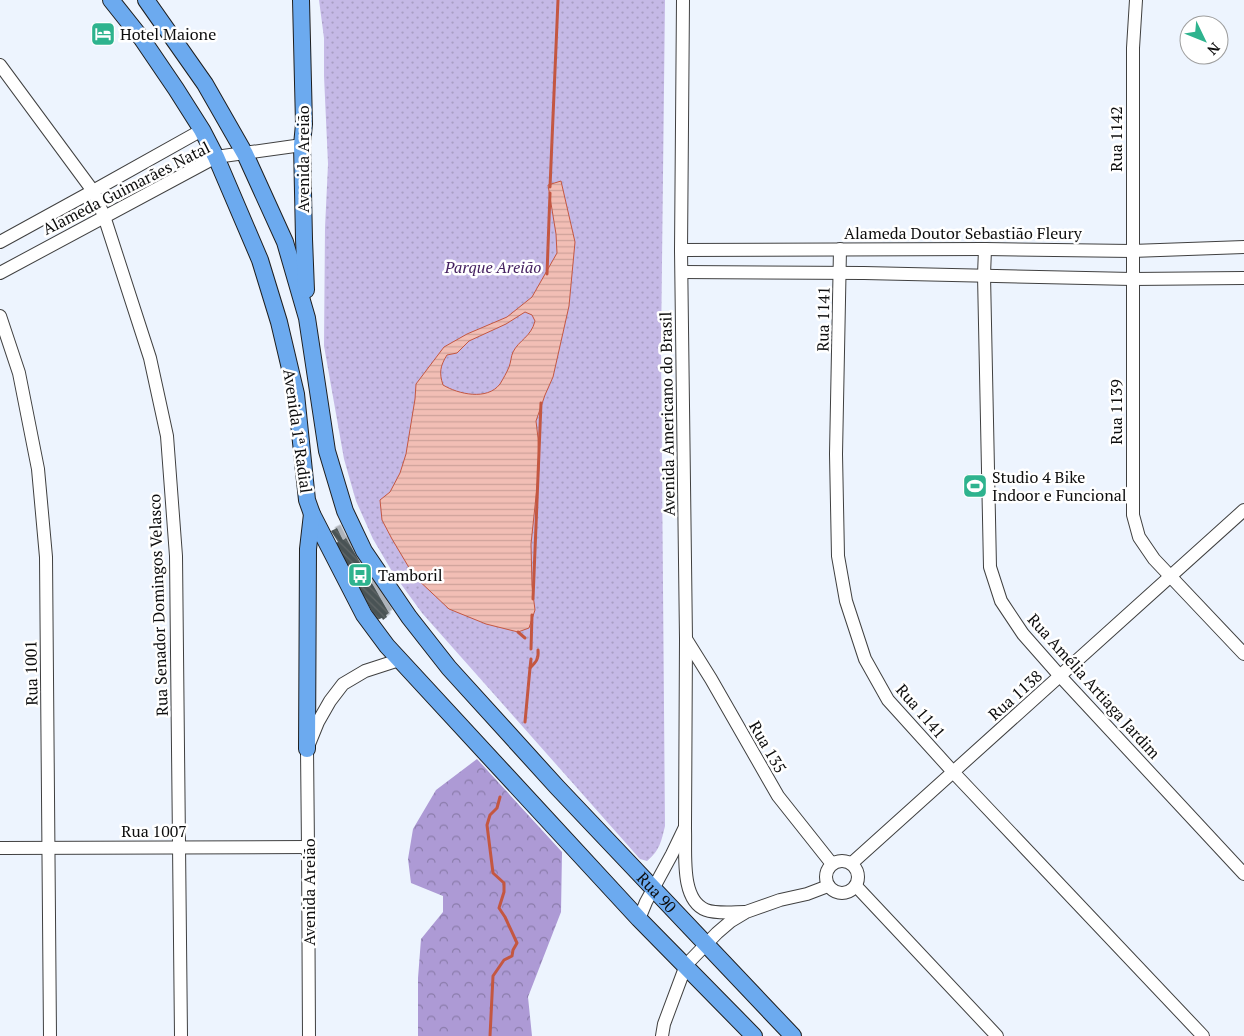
<svg xmlns="http://www.w3.org/2000/svg" width="1244" height="1036" font-family="'PT Serif',serif">
<defs>
<pattern id="grass-dots" width="8" height="8" patternUnits="userSpaceOnUse" patternTransform="scale(1.25)"><rect width="8" height="8" fill="#c5b9e6"/><path d="M2 2h.1M6 6h.1" fill="none" stroke="#a89ec4" stroke-width="1.8" stroke-linecap="round"/></pattern>
<pattern id="forest-crowns" width="20" height="18" patternUnits="userSpaceOnUse" patternTransform="scale(1.25)"><rect width="20" height="18" fill="#ad9ad5"/><path d="M2 6a3 3 0 1 1 6 0M12 15a3 3 0 1 1 6 0" fill="none" stroke="#8b7cab"/></pattern>
<pattern id="water-rules" width="6" height="5" patternUnits="userSpaceOnUse" patternTransform="scale(1.25)"><rect width="6" height="5" fill="#f2beb5"/><path d="M0 2.5h6" fill="none" stroke="#cea29a"/></pattern>
<pattern id="building-back-hatch" width="6" height="6" patternUnits="userSpaceOnUse" patternTransform="scale(1.25)"><rect width="6" height="6" fill="#4a5354"/><path d="M-1 5l2 2M0 0l6 6M5-1l2 2" fill="none" stroke="#606768"/></pattern>
<filter id="shadow"><feDropShadow dx="3.5" dy="-3.5" stdDeviation="0" flood-color="#0004"/></filter>
</defs>
<rect width="100%" height="100%" fill="#edf4fe"/>
<path fill="url(#grass-dots)" d="M319,0H665L661,349L665,826C661,842 660,850 647,861L640,859L422,613L393,573L373,539L356,501L344,459L324,346L325,228L328,164L324,76V38Z"/>
<path fill="url(#forest-crowns)" d="M477,759L562,852L561,912L528,997L532,1036H418V978L421,939L443,912V896L411,883L408,859L413,829L436,790Z"/>
<path fill="url(#water-rules)" stroke="#c45741" fill-rule="evenodd" d="M561,181L575,242L569,306L553,377L545,395L536,421L538,438L539,468L531,544L532,586L535,610L529,628L518,632L486,624L449,609L414,576L392,539L382,520L380,500L390,492L400,473L406,454L415,399L416,384L444,347L467,334L507,317L532,297L557,253L556,234L548,185ZM525,312L532,315L535,321C531,337 519,340 513,352C511,356 511,362 509,367C507,372 503,379 500,384C487,401 458,394 443,385C439,373 440,366 447,355L457,353L469,341L506,324Z"/>
<g fill="none" stroke-linecap="round" stroke-linejoin="round">
<g stroke="#c45741" stroke-width="3">
<path d="M550,187L558,0"/>
<path d="M547,274L550,193"/>
<path d="M533,599L541,403"/>
<path d="M518,632L525,638"/>
<path d="M531,649L532,615"/>
<path d="M530,668L531,659"/>
<path d="M525,722L530,668C536,662 539,659 538,650"/>
<path d="M490,1036L493,976L504,960L512,956L513,950L517,943L505,917L499,908L504,892V883L493,873L487,825L490,815L497,808L500,797"/>
</g>
</g>
<path fill="url(#building-back-hatch)" filter="url(#shadow)" d="M337,528L343,540L346,538L389,613L386,615L387,617L383,620L382,618L377,620L334,544L338,542L331,531Z"/>
<g fill="none" stroke-linecap="round" stroke-linejoin="round">
<defs>
<g id="minor">
<path d="M1136,0L1133,48V515L1139,537L1154,559L1244,654"/>
<path d="M0,65L93,191L104,216L150,358L167,436L176,556L181,1036"/>
<path d="M0,242L93,191L202,130"/>
<path d="M840,249L836,454L838,556L846,601L865,659L888,700L954,773L1203,1036"/>
<path d="M985,249L984,275L990,567L1001,601L1023,634L1060,676L1244,874"/>
<path d="M681,250L985,249L1132,251L1244,247"/>
<path d="M682,272L864,273L1132,279L1244,278"/>
<path d="M0,273L216,157L302,145"/>
<path d="M0,316L19,373L38,469L46,557L50,1036"/>
<path d="M686,639L711,679L778,796L832,864"/>
<path d="M685,829C686,853 680,900 706,910C716,914 734,912 745,912"/>
<path d="M0,848L308,847"/>
<circle cx="842" cy="877" r="16"/>
<path d="M852,863L1244,510"/>
<path d="M856,886L997,1036"/>
<path d="M639,919L646,902L672,854L685,827L686,639L681,250L683,0"/>
<path d="M309,1036L308,847L307,749L318,722L330,701L343,684L365,671L399,660"/>
<path d="M662,1036L664,1024L686,965L717,933L731,921L746,912L780,900L807,894L828,886"/>
</g>
<g id="major">
<path d="M111,0L142,39L176,89L202,130L216,157L260,260L279,322L296,394L307,500L312,514L364,615L387,646L639,919L754,1036"/>
<path id="s1" d="M146,0L205,84L245,154L285,242L307,318L327,451L345,511L364,551L409,617L449,668L557,787L793,1036"/>
<path d="M301,0L304,124L302,145L304,239L306,290"/>
<path d="M307,749L308,549L312,514"/>
</g>
</defs>
<use href="#minor" stroke="#404040" stroke-width="14"/>
<use href="#major" stroke="#1e1e1e" stroke-width="18"/>
<use href="#minor" stroke="#fff" stroke-width="12"/>
<use href="#major" stroke="#6caaef" stroke-width="16"/>
</g>
<defs>
<symbol id="hotel-square" viewBox="-11 -11 22 22"><rect x="-9" y="-9" width="18" height="18" rx="4" fill="#2eb38e" stroke="#fff"/><path d="M-6-4.5h1.5V1H6V5H4.5V3h-9V5H-6ZM-4 0a1.8 1.8 0 1 1 3.6 0ZM.5 0V-2.5h3Q6-2.5 6 0Z" fill="#fff"/></symbol>
<symbol id="stadium-square" viewBox="-11 -11 22 22"><rect x="-9" y="-9" width="18" height="18" rx="4" fill="#2eb38e" stroke="#fff"/><path d="M0-5a6.5 5 0 1 0 0 10a6.5 5 0 1 0 0-10ZM-3.5-1.8h7v3.6h-7Z" fill="#fff"/></symbol>
<symbol id="bus-square" viewBox="-11 -11 22 22"><rect x="-9" y="-9" width="18" height="18" rx="4" fill="#2eb38e" stroke="#fff"/><path d="M-5-6H5V4H4V6H2V4H-2V6H-4V4H-5ZM-3.5-4V0h7V-4ZM-3.5 1.2v1.5H-2V1.2ZM2 1.2v1.5H3.5V1.2Z" fill="#fff"/></symbol>
</defs>
<g fill-rule="evenodd">
<use href="#hotel-square" x="89" y="20" width="28" height="28"/>
<use href="#stadium-square" x="961" y="472" width="28" height="28"/>
<use href="#bus-square" x="346" y="561" width="28" height="28"/>
</g>
<g text-anchor="middle" stroke-width="5" stroke-linejoin="round" paint-order="stroke">
<g font-size="16" fill="#0d0d0d" stroke="#fff" text-anchor="start">
<text x="120" y="40">Hotel Maione</text>
<text x="992" y="483">Studio 4 Bike<tspan x="992" dy="18">Indoor e Funcional</tspan></text>
<text x="378" y="581">Tamboril</text>
</g>
<g font-size="16" fill="#0d0d0d" stroke="#fff">
<text transform="translate(1116 139) rotate(-90)" y="6">Rua 1142</text>
<text transform="translate(303 159) rotate(-90)" y="6">Avenida Areião</text>
<text transform="translate(126 188) rotate(-27)" y="6">Alameda Guimarães Natal</text>
<text x="963" y="239">Alameda Doutor Sebastião Fleury</text>
<text transform="translate(823 319) rotate(-89)" y="6">Rua 1141</text>
<text transform="translate(1116 412) rotate(-90)" y="6">Rua 1139</text>
<text transform="translate(667 414) rotate(-91)" y="6">Avenida Americano do Brasil</text>
<text transform="translate(298 431) rotate(82)" y="6">Avenida 1ª Radial</text>
<text transform="translate(158 605) rotate(-92)" y="6">Rua Senador Domingos Velasco</text>
<text transform="translate(31 673) rotate(-91)" y="6">Rua 1001</text>
<text transform="translate(1094 686) rotate(48)" y="6">Rua Amélia Artiaga Jardim</text>
<text transform="translate(1015 695) rotate(-42)" y="6">Rua 1138</text>
<text transform="translate(921 711) rotate(49)" y="6">Rua 1141</text>
<text transform="translate(768 747) rotate(60)" y="6">Rua 135</text>
<text x="154" y="837">Rua 1007</text>
<text transform="translate(309 892) rotate(-90)" y="6">Avenida Areião</text>
<text dy="6" stroke="none"><textPath href="#s1" startOffset="1051">Rua 90</textPath></text>
</g>
<g font-size="16" font-style="italic" fill="#452160" stroke="#fff">
<text x="493" y="273">Parque Areião</text>
</g>
</g>
<g transform="translate(1204 40) rotate(133)"><circle r="24" fill="#ffffff" stroke="#9e9e9e"/>
<path d="M0-4L9 19L0 12L-9 19Z" fill="#2eb38e"/>
<text y="-8" font-size="14" font-weight="bold" text-anchor="middle" fill="#0d0d0d">N</text>
</g>
</svg>
